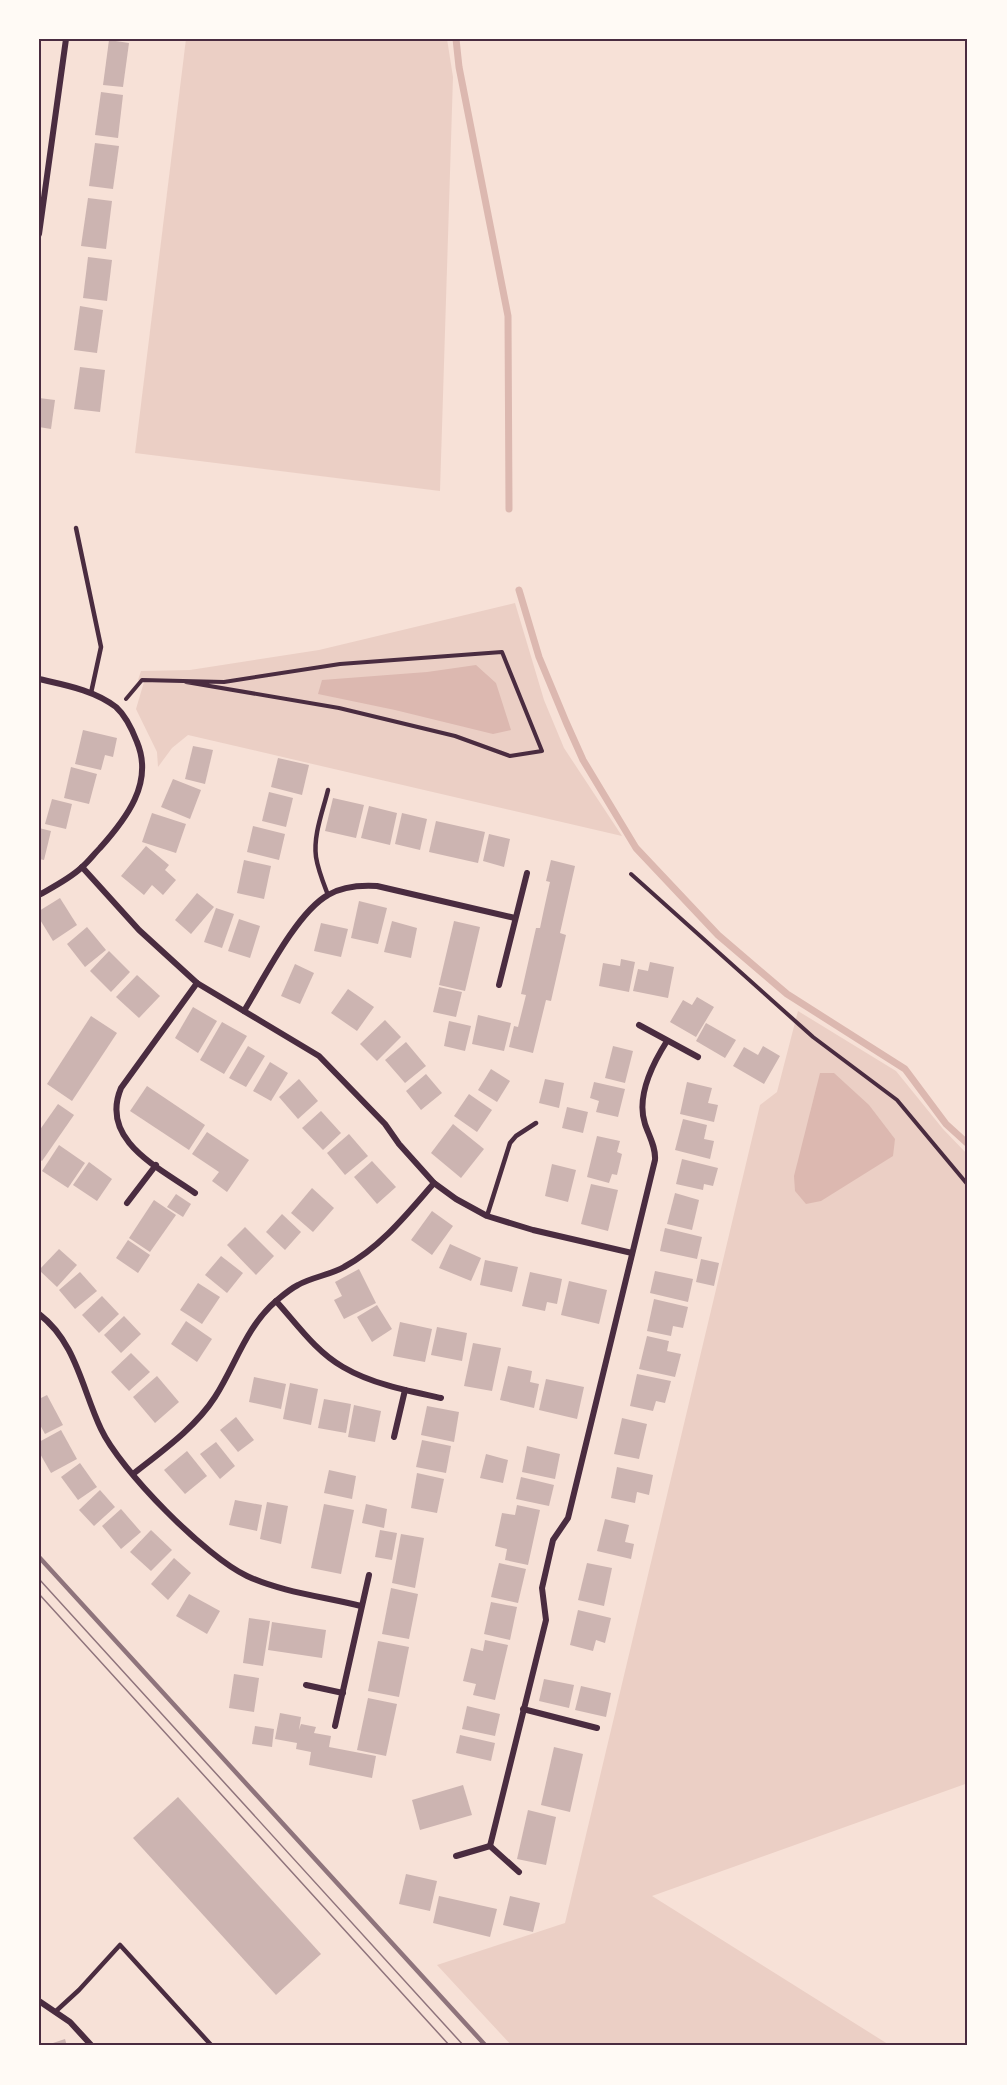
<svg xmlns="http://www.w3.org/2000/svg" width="1007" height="2085" font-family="'Space Grotesk',sans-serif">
<rect width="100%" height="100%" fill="#f7e1d7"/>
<g fill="#ebcfc5">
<path d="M186,39H447L453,77L440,491L135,453Z"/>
<path d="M515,603L544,700L564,748L622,836L188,735L172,748L158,767L157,752L136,709L144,682L138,680L141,671L190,670L319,650Z"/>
<path d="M798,1011L896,1071L943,1129L968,1155V1783L652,1896L891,2046H512L437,1965L565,1923L760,1105L777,1092Z"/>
</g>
<g fill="#dcb8b0">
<path d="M476,665L496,683L511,730L493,734L395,710L318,694L322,680L427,672Z"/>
<path d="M820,1073H834L869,1105L895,1139L893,1156L821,1201L806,1204L795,1191L794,1176Z"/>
</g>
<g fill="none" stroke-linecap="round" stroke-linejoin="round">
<g stroke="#dcb8b0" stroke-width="7">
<path d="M456,39L459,67L508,316L509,509"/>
<path d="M519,590L539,657L566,722L583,760L636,848L718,935L787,994L905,1069L946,1124L968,1144"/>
</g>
</g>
<g fill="#ccb4b1">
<path d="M109,40L129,43L123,87L103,85Z"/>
<path d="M101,92L123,95L118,138L95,135Z"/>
<path d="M95,143L119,146L113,189L89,186Z"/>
<path d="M88,198L112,201L106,249L81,246Z"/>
<path d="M88,257L112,260L107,301L83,298Z"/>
<path d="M80,306L103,310L97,353L74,350Z"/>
<path d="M80,367L105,370L100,412L74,409Z"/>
<path d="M39,398L55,400L51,429L39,427Z"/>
<path d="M83,730L117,738L113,757L105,755L101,770L75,764Z"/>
<path d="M193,746L213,750L205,784L185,779Z"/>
<path d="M278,758L309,765L302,795L271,787Z"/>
<path d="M71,767L97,774L89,804L64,798Z"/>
<path d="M173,779L201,790L190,819L161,807Z"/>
<path d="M269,792L293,798L286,827L262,821Z"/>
<path d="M333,798L364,805L356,838L325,831Z"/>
<path d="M52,799L72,804L66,829L45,824Z"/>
<path d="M369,806L397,813L390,845L361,838Z"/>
<path d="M152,813L186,824L176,853L142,842Z"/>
<path d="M402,813L427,819L420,850L395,844Z"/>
<path d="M436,821L485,832L478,863L429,852Z"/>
<path d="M253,826L285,834L279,860L247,852Z"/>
<path d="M39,828L51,831L44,860L39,859Z"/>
<path d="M489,834L510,839L504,867L483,861Z"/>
<path d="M146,846L169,865L165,870L176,880L163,895L152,885L144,895L121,876Z"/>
<path d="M244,860L271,866L264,899L237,893Z"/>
<path d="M551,860L575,866L560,933L566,935L551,1001L546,1000L533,1053L509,1047L514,1026L518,1027L526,995L521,994L536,928H540L544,909L550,882L546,881Z"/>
<path d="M197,893L214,907L191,934L175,920Z"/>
<path d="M60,898L77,925L53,941L39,918V911Z"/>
<path d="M359,901L387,908L378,944L351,938Z"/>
<path d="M216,908L234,914L222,948L204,942Z"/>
<path d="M239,919L260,926L250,958L228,951Z"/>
<path d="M392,921L417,928L411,958L384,952Z"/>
<path d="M454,921L480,927L465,991L439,985Z"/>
<path d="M321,923L348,929L341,957L314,951Z"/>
<path d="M87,927L106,950L85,967L67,944Z"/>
<path d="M109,951L130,972L111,992L90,971Z"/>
<path d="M621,959L635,962L629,992L599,986L603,963L620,966Z"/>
<path d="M650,962L674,967L668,998L633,991L638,969L648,971Z"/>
<path d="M295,964L314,973L300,1004L281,996Z"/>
<path d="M137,975L160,996L139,1018L116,997Z"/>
<path d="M439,987L462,992L456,1017L433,1012Z"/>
<path d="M348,989L374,1007L357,1031L331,1013Z"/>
<path d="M697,997L714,1007L696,1037L670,1022L683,1000L692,1005Z"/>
<path d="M193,1007L217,1021L198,1053L175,1038Z"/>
<path d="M478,1015L511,1023L504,1051L472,1044Z"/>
<path d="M91,1016L117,1033L72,1101L47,1084Z"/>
<path d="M385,1020L401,1037L377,1061L360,1044Z"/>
<path d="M449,1021L471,1026L465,1051L444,1046Z"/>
<path d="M222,1022L247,1036L224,1074L200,1060Z"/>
<path d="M706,1023L736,1040L725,1058L696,1041Z"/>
<path d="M406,1042L426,1066L405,1083L385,1060Z"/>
<path d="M248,1046L265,1056L246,1087L229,1078Z"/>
<path d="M613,1046L633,1051L625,1083L605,1078Z"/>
<path d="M763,1046L780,1056L764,1084L733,1066L744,1047L758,1055Z"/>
<path d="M270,1062L288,1073L271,1101L253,1091Z"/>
<path d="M491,1069L510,1081L497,1102L478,1090Z"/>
<path d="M426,1074L442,1093L421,1110L406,1091Z"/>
<path d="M299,1079L318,1101L298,1119L279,1097Z"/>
<path d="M545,1079L564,1083L559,1108L539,1103Z"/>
<path d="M594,1082L625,1089L618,1117L596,1112L599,1101L590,1098Z"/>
<path d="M687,1082L712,1088L708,1103L718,1105L714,1122L680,1114Z"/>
<path d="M147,1086L205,1125L189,1150L130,1111Z"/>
<path d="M469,1094L492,1110L477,1132L454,1116Z"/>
<path d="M58,1104L74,1115L42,1161L39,1159V1131Z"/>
<path d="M567,1107L588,1112L583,1133L562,1128Z"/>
<path d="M321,1111L341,1133L323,1150L302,1128Z"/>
<path d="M683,1119L707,1125L704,1139L714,1141L710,1159L675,1150Z"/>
<path d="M453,1124L484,1149L461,1178L431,1153Z"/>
<path d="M207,1132L249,1160L227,1192L212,1181L219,1172L192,1154Z"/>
<path d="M349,1134L368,1156L345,1175L327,1153Z"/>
<path d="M597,1136L620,1141L617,1152L622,1154L617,1175L612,1174L609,1183L587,1177Z"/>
<path d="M59,1145L85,1163L68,1188L42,1171Z"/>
<path d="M682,1159L718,1168L713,1186L704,1184L703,1190L676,1184Z"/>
<path d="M372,1161L396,1187L377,1204L354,1177Z"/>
<path d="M89,1162L112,1179L97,1201L73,1185Z"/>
<path d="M552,1164L576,1170L568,1202L545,1196Z"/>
<path d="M591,1184L618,1190L608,1231L581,1224Z"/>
<path d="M312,1188L334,1208L313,1232L291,1213Z"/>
<path d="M675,1193L699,1200L692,1230L667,1224Z"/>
<path d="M176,1194L191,1204L183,1217L167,1207Z"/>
<path d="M154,1200L176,1215L150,1252L129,1238Z"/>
<path d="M432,1211L453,1226L432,1255L411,1240Z"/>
<path d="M282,1214L301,1232L285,1250L266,1232Z"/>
<path d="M245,1227L274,1256L256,1275L227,1245Z"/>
<path d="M665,1228L702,1237L697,1259L660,1251Z"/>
<path d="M128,1240L150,1255L138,1273L116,1258Z"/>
<path d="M450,1244L481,1258L471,1281L439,1268Z"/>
<path d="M59,1249L77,1265L57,1287L39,1270Z"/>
<path d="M221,1256L243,1273L227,1293L205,1275Z"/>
<path d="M701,1259L719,1263L714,1286L696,1282Z"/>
<path d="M485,1260L518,1267L512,1292L480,1285Z"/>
<path d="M359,1269L376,1303L344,1319L334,1300L342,1296L335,1282Z"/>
<path d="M655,1271L693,1279L688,1302L650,1293Z"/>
<path d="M80,1272L97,1291L75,1309L59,1290Z"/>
<path d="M530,1272L562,1279L557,1304L547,1302L545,1311L522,1306Z"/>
<path d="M569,1281L607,1290L599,1324L561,1315Z"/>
<path d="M198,1283L220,1297L202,1324L180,1310Z"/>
<path d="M102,1296L119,1314L99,1333L82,1315Z"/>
<path d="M654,1299L688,1307L683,1328L673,1326L671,1336L647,1331Z"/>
<path d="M377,1305L392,1329L372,1342L357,1317Z"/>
<path d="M124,1316L141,1334L121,1353L104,1335Z"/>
<path d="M186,1321L212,1339L197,1362L171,1344Z"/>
<path d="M400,1322L432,1329L425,1362L393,1356Z"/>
<path d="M437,1327L467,1333L462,1361L431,1355Z"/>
<path d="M647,1336L669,1341L667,1351L681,1354L675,1377L639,1369Z"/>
<path d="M473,1343L501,1348L492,1391L464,1386Z"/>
<path d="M131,1353L150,1372L129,1391L111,1372Z"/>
<path d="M508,1366L532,1371L530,1382L539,1384L534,1408L500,1400Z"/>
<path d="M637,1374L671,1381L665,1403L656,1401L653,1411L630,1406Z"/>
<path d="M157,1376L179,1402L155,1423L133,1397Z"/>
<path d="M254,1377L286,1384L281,1409L249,1402Z"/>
<path d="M546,1379L584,1387L577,1419L539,1410Z"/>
<path d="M290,1383L318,1389L311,1425L283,1419Z"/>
<path d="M47,1395L63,1425L45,1434L39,1423V1399Z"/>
<path d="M324,1399L351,1404L346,1433L318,1428Z"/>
<path d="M354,1405L381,1411L375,1442L348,1437Z"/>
<path d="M427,1406L459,1412L454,1442L421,1435Z"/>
<path d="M236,1417L254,1440L238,1452L220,1430Z"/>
<path d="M622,1418L647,1424L639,1459L614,1454Z"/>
<path d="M61,1430L77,1459L51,1473L39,1452V1442Z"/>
<path d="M422,1440L451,1446L446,1473L416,1467Z"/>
<path d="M216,1442L235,1466L220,1479L200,1454Z"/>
<path d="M527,1446L560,1454L555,1479L522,1472Z"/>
<path d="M187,1451L207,1476L185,1494L164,1470Z"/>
<path d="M486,1454L508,1460L503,1483L480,1478Z"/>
<path d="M80,1463L97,1487L78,1500L61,1477Z"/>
<path d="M617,1467L653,1475L649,1495L637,1492L635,1503L611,1498Z"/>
<path d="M329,1470L356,1476L352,1499L324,1493Z"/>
<path d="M417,1473L444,1479L437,1513L411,1508Z"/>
<path d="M521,1477L554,1485L549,1506L516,1499Z"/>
<path d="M100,1490L115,1507L94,1526L79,1510Z"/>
<path d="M235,1500L262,1505L257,1531L229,1525Z"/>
<path d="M267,1502L288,1506L281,1544L260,1539Z"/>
<path d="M324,1504L354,1510L341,1574L311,1568Z"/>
<path d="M366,1504L387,1509L384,1528L362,1523Z"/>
<path d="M517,1505L540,1510L528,1565L505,1560L507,1549L495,1546L502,1513L515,1515Z"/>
<path d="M121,1509L141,1532L121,1549L102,1526Z"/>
<path d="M605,1519L629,1525L625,1542L634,1544L631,1559L597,1551Z"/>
<path d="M151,1530L172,1550L151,1571L130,1552Z"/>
<path d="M380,1530L397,1533L392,1560L375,1557Z"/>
<path d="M401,1534L424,1538L415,1588L392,1583Z"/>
<path d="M174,1558L191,1573L168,1600L151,1584Z"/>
<path d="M499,1563L526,1569L518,1603L491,1597Z"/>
<path d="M587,1563L612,1568L604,1606L578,1600Z"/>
<path d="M391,1588L418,1594L409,1639L382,1634Z"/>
<path d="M189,1594L220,1611L207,1634L176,1616Z"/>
<path d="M491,1602L517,1607L510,1640L484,1634Z"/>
<path d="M578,1610L611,1618L605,1643L596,1640L593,1651L570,1645Z"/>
<path d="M249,1618L270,1621L263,1666L243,1663Z"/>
<path d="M272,1622L326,1630L322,1658L268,1650Z"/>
<path d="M485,1640L508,1645L495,1700L473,1695L476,1684L463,1681L471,1648L483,1651Z"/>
<path d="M378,1641L409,1647L399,1697L368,1691Z"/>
<path d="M234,1674L259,1678L254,1712L229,1708Z"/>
<path d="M544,1679L574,1685L569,1708L539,1701Z"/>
<path d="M581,1686L611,1693L606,1717L575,1710Z"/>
<path d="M368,1698L397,1704L386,1756L357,1750Z"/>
<path d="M467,1706L500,1714L495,1736L462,1729Z"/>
<path d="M280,1713L301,1717L299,1730L301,1724L316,1727L314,1733L331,1736L329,1747L376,1756L372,1778L309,1765L311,1752L296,1749L297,1743L275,1739Z"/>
<path d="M255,1726L274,1729L272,1747L252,1744Z"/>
<path d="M460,1735L495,1743L491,1761L456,1753Z"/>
<path d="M554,1747L583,1754L570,1812L541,1805Z"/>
<path d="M463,1785L472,1815L420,1830L412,1800Z"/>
<path d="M178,1797L321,1954L276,1995L133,1838Z"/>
<path d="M528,1810L556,1817L546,1865L517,1859Z"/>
<path d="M406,1874L437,1881L430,1911L399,1904Z"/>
<path d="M439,1896L497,1909L490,1937L433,1923Z"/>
<path d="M510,1896L540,1903L533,1932L503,1925Z"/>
<path d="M65,2039L67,2046H44Z"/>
</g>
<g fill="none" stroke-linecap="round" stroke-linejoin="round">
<g stroke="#4a2c40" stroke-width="4">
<path d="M126,699L142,680L224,682L340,664L502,652L542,751L510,756L455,736L339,708L186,682"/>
<path d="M631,874L813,1037L897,1100L968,1185"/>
</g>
<g stroke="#4a2c40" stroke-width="4.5">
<path d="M76,528L101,647L91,693"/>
<path d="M328,895C323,882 318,870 316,857C313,835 323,811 328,790"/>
<path d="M487,1216L510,1143L516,1136L536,1123"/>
<path d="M55,2012L79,1990L120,1945L212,2046"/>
</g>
<g stroke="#4a2c40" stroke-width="6">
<path d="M39,234L66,39"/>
<path d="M39,679C65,685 94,690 116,707C126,716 132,729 137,742C154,783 126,819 100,848C94,854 88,862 81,868C69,879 53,887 39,895"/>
<path d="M82,867L139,930L197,983L319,1056L385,1124L399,1144L434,1183L456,1199L487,1216L533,1230L632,1253"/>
<path d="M499,985L527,873"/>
<path d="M244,1011C263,980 297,912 328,895C343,886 360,885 377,886L515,918"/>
<path d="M639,1025L698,1057"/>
<path d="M195,1193C160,1168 99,1141 121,1088L197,983"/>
<path d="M127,1203L156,1165"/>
<path d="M276,1301C296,1323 316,1352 343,1367C372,1384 408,1391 441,1398"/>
<path d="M39,1314C76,1342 82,1389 101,1429C120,1470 206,1557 247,1576C281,1592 325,1597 361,1606"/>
<path d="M394,1437L405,1390"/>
<path d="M133,1474C162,1451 195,1428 215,1397C236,1364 246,1327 276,1301C282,1296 290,1289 298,1285C312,1277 330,1275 344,1267C381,1247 407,1214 434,1183"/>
<path d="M306,1685L343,1693"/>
<path d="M523,1709L597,1728"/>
<path d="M335,1726L369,1575"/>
<path d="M490,1846L546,1620L542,1588L553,1540L568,1518L655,1160C656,1147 649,1136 645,1124C636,1097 653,1063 667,1041"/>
<path d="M456,1856L490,1846L519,1872"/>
<path d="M39,2001L70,2022L92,2046"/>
</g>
<g stroke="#8f747c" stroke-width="1.5">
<path d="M39,1579L464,2046"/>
<path d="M39,1594L450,2046"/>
</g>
<path stroke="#8f747c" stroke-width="4.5" d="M39,1557L486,2046"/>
</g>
<rect width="1007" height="2085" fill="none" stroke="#fffaf5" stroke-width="81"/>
<rect x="40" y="40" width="926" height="2004" fill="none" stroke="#4a2c40" stroke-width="2"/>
</svg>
